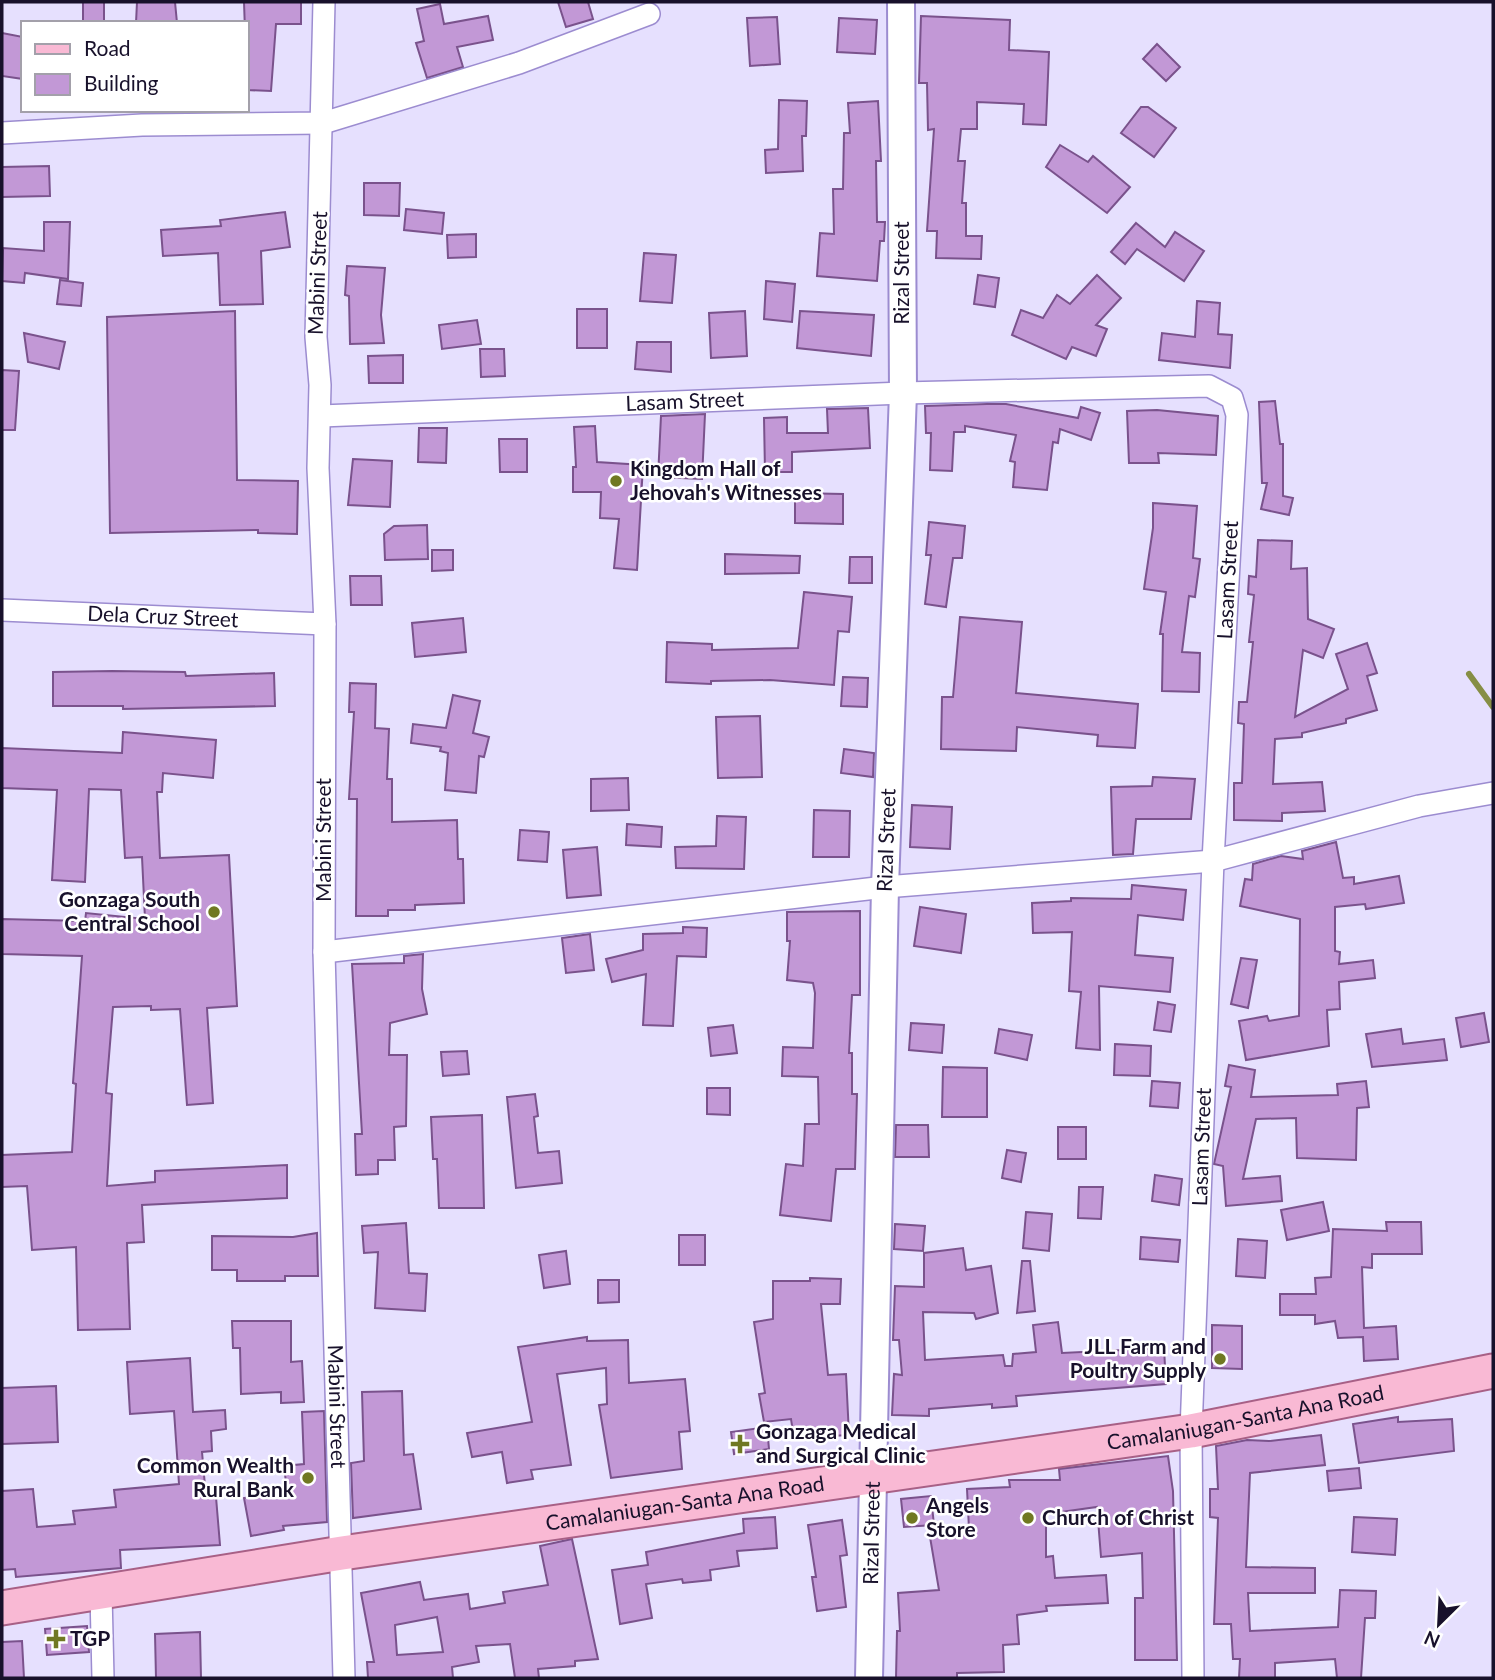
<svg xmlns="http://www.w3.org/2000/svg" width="1495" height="1680" font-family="Lato,sans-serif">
<rect width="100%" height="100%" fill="#e6e0fe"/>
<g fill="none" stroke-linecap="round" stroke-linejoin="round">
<path stroke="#868e45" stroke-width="6" d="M1469,674L1493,707"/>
</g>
<g fill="#c298d6" stroke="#7a528c" stroke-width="2" fill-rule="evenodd">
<rect x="83" y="2" width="21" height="21"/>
<path d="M137,2H175L177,23H136Z"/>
<path d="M244,2H301V24H276L271,91L247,90Z"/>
<path d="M558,2H588L593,19L566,27Z"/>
<path d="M440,4L444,24L488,16L493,40L457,47L463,67L427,78L416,43L424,41L417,9Z"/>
<path d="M921,16L1010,20L1009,50L1049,52L1046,125L1023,124L1024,104L977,102V129H961L958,161H965L962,203H966V236H982L981,259L936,258L937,231H927L934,129L928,130L927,83H919Z"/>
<path d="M777,17L780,64L750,66L747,18Z"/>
<path d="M839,18L877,20L875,54L837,52Z"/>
<path d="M2,33L23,37V79L2,76Z"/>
<path d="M1157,44L1180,67L1166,81L1143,59Z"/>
<path d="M779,100L807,101L806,136H802L803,171L766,173L765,150L778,149Z"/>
<path d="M878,101L881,161H876L877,222H885L884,241H880L877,281L817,276L820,233L834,234L833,189H843L844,133H850L848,103Z"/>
<path d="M1141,107H1148L1176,128L1154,157L1121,133Z"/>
<path d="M1060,145L1088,162L1093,156L1130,187L1107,213L1046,167Z"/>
<path d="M49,166L50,196L2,197V167Z"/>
<path d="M364,183H400L399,216L364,215Z"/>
<path d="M406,209L444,213L442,234L404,230Z"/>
<path d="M285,212L290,247L261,251L263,304L220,305L218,253L163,256L161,230L221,226L220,220Z"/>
<path d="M44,222H70L68,279L25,273L24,283L2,281L3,248L44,251Z"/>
<path d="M1136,223L1165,247L1175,232L1204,251L1184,281L1137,249L1125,264L1111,252Z"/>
<path d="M476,234V257L448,258L447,235Z"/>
<path d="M644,253L676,255L672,303L640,301Z"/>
<path d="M347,266L385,268L381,315L384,343L350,344L349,296L345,295Z"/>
<path d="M978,275L999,278L995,307L974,304Z"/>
<path d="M1097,275L1121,298L1096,325L1107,329L1096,356L1072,347L1066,359L1012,335L1021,310L1043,318L1057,295L1070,304Z"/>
<path d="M60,280L83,283L81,306L57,304Z"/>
<path d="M766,281L795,284L792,322L764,319Z"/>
<path d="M1197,301L1220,303L1218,334L1232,335L1230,368L1159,360L1162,333L1195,337Z"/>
<rect x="577" y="309" width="30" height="39"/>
<path d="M235,311L237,480L298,481L297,534L258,533V530L110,533L107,317Z"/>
<path d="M745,311L747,356L711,358L709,313Z"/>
<path d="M800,311L874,315L871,356L797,348Z"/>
<path d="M477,320L481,344L442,349L439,325Z"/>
<path d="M24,333L65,342L59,369L28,362Z"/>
<path d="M637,342H671V372L635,369Z"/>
<path d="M480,349H504L505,376L481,377Z"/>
<path d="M403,355V383H369L368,356Z"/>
<path d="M2,370L19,371L15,430H2Z"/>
<path d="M1275,401L1280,444H1283V496L1293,498L1289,515L1261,509L1267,483H1262L1259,402Z"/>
<path d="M987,404H1006L1078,418L1081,407L1100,413L1091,440L1060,429L1058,443L1053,442L1047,490L1013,487L1015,462L1010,461L1016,435L965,426V432H954L952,471L930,470L931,433H926L925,406Z"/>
<path d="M868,408L870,448L792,452V472H765L764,418L787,417V433H828L827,409Z"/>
<path d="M1157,410L1218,416L1216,455L1158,453L1159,463H1129L1127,411Z"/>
<path d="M705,414L702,479L658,477L661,416Z"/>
<path d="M595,426L597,462L643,465L637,570L614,568L619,519L600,518L601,492H573V467H576L574,427Z"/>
<path d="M419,428H447L446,463L418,462Z"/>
<path d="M499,439H527V472H500Z"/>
<path d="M353,459L392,461L390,507L348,505Z"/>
<path d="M795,493L843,494V524L795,523Z"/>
<path d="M1153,503L1197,506L1193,558L1200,559L1195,597L1189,596L1182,652L1200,653L1199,692L1162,691L1163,634H1160L1166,592L1144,589L1153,528Z"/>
<path d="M929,522L965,526L962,558H953L946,607L925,604L931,555H926Z"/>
<path d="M427,525L428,559L385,560L384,534L394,526Z"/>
<path d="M1258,540L1292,541L1291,569L1307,568L1308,619L1334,629L1323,658L1303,650L1295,717L1348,689L1336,654L1367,643L1377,673L1367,676L1377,710L1346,719V723L1302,733V737L1275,739L1273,784L1322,782L1325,811L1282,813V821L1234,820V783H1242L1244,724L1238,723L1239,702H1247L1253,642H1249L1254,595L1248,594L1249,576L1256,577Z"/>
<path d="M432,550H453V570L432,571Z"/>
<path d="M725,554L800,556L799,573L725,574Z"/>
<path d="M850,557H872V583H849Z"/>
<path d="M350,576H381L382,605H351Z"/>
<path d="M804,592L852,597L849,632L838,631L834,685L770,680L711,681V684L666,682L667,642L712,644V650L798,648Z"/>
<path d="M960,617L1022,622L1016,693L1138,704L1135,748L1097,746L1098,735L1017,727L1016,751L941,749L942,697H953Z"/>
<path d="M463,618L466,652L415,657L412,623Z"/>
<path d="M112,671L185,672L186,676L274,673L275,706L123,709V706H53V672Z"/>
<path d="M843,677L868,678L867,707L841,706Z"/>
<path d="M350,683L376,684L375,728L389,729L387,779H392V822L457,820L458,859H463L464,903L415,905V910H388V916H356L357,799H349L354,712H349Z"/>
<path d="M453,695L480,701L473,733L489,737L484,757L479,756L476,793L445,790L448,753L440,751L441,747L411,743L413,724L446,728Z"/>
<path d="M760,716L762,777L718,778L716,717Z"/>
<path d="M123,732L216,740L213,778L163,773L162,792H157L160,858L229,855L237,1006L207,1008L213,1103L187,1105L180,1009L151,1010V1006L113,1007L106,1093L112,1094L107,1186L155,1182V1171L287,1165V1198L142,1205L144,1242L127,1243L130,1329L78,1330L76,1247L32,1250L27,1186L2,1187V1155L72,1152L76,1084L73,1083L82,956L2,954V919L85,921L86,913L145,919L142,857L125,858L121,790L89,789L85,882L52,880L57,790L2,788V748L122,753Z"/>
<path d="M844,749L874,753L873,777L841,773Z"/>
<path d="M1153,777L1195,779L1191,819H1136L1133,854L1113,855L1111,787L1152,786Z"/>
<path d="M628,778L629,810L591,811V779Z"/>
<path d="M912,805L952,807L950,849L910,847Z"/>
<path d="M814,810L850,811L849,857H813Z"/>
<path d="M717,816L746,817L744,869L676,868L675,847L716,846Z"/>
<path d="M627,824L662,827L661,847L626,845Z"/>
<path d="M520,830L549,832L547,862L518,860Z"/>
<path d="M1336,842L1343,878L1354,877V884L1399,876L1404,903L1366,909L1365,904L1335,907V951L1340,952L1339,964L1373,960L1375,978L1339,982L1340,1009L1327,1010L1329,1046L1246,1060L1239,1021L1267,1016L1269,1021L1299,1016L1300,919L1240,906L1245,879L1252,880L1253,864L1281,856L1303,859L1302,851Z"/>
<path d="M597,847L601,895L567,898L563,850Z"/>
<path d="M1132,885L1186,890L1183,920L1138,915L1135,955L1173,958L1170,992L1099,986L1100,1050L1076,1048L1081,992L1069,991L1072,932L1033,933L1032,903L1071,901V898L1131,899Z"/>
<path d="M920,907L966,914L961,953L914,946Z"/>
<path d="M860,911V995H852L849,1053H852V1094H857L855,1169H836L831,1221L780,1215L786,1164L803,1166L805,1124H819L818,1077L782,1076L783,1047L813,1048L815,993L813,983L787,980L790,941H787V912Z"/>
<path d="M683,927L707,928L706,957L677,956L673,1026L643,1025L646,974L612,982L606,959L643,950V934L683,933Z"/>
<path d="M590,934L594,970L566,973L562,938Z"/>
<path d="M423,954L422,989L427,1014L390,1023L389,1055H407L406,1126L394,1127L395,1160H378V1174L356,1175L355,1134H362L352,964L404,963V956Z"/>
<path d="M1241,958L1257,960L1248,1008L1231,1004Z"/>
<path d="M1158,1002L1175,1005L1171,1032L1154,1030Z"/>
<path d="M1484,1013L1489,1042L1461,1047L1456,1018Z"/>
<path d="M911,1023L944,1025L942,1053L909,1050Z"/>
<path d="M733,1025L737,1053L711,1056L708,1028Z"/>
<path d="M999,1029L1032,1035L1027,1060L995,1053Z"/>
<path d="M1401,1029L1403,1044L1444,1039L1447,1060L1372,1067L1366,1034Z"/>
<path d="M1115,1044L1151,1046L1150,1076L1114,1075Z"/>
<path d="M467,1051L469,1074L443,1076L441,1052Z"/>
<path d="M1229,1065L1255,1070L1251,1097L1338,1095L1337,1084L1366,1081L1369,1107L1357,1108L1356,1160L1297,1158L1296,1118L1256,1119L1243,1179L1280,1176L1282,1201L1226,1206L1223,1166L1214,1164L1231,1087L1225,1086Z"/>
<path d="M943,1067L987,1068V1117H942Z"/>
<path d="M1152,1081L1180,1083L1178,1108L1150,1106Z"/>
<path d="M707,1088H730V1115L707,1114Z"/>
<path d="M535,1094L538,1116L534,1117L538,1153L559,1151L562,1183L516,1188L507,1097Z"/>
<path d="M482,1115L484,1208H439L437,1159H433L431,1117Z"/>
<path d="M896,1125H928L929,1157H895Z"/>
<rect x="1058" y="1127" width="28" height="32"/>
<path d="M1007,1150L1026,1153L1021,1182L1002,1178Z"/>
<path d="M1155,1175L1182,1179L1179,1205L1152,1201Z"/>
<path d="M1079,1187H1103L1101,1219L1078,1218Z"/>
<path d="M1323,1202L1329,1231L1287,1240L1281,1210Z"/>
<path d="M1026,1212L1052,1214L1049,1251L1023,1248Z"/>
<path d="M1386,1222H1421L1422,1254H1372V1268L1362,1267L1364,1328L1396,1326L1398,1359L1364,1361L1363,1337L1338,1338L1335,1321L1315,1324V1315H1280V1294H1316L1315,1278L1331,1277L1333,1229L1387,1231Z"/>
<path d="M406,1223L409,1273L427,1274L425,1311L375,1308L378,1252L364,1253L362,1226Z"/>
<path d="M895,1224L925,1226L923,1251L894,1249Z"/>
<path d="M317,1233L318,1276H285V1281H237V1270H212V1236L293,1237Z"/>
<rect x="679" y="1235" width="26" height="30"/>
<path d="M1141,1237L1180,1240L1178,1262L1140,1259Z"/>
<path d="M1238,1239L1267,1241L1265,1278L1236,1276Z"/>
<path d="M963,1248L966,1270L991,1266L998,1313L976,1319L974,1313L923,1312L925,1360L1003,1355L1005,1366H1012L1013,1354L1036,1352L1033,1325L1058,1322L1062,1353L1164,1348L1166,1384L1016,1396L1017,1406L992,1408V1404L929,1409V1416L892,1415L894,1374L902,1375L899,1340H893L895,1286L924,1287V1253Z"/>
<path d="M566,1251L570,1284L544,1288L539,1255Z"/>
<path d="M1022,1261H1030L1035,1311L1017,1313Z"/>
<path d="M810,1278L841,1279L840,1304H821L828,1375L846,1374L849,1435L794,1438L791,1419L764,1422L759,1394L765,1393L754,1322L773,1319V1281H810Z"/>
<path d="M598,1280H619V1302L598,1303Z"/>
<path d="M232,1321H291V1362L302,1361L304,1402L281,1403V1392L241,1394L240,1348H233Z"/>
<path d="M1212,1325L1242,1326V1369L1212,1368Z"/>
<path d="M587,1337V1341L628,1340L629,1383L685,1379L690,1431L679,1432L682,1469L611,1478L599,1405L607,1404L606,1368L557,1374L571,1465L531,1470L533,1479L507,1483L502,1452L472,1457L467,1433L532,1422L518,1347Z"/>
<path d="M190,1358L193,1412L225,1410L226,1429L211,1431L212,1451L202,1452L205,1486L215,1485L220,1545L120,1550L121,1568L16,1577L15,1569L2,1570V1491L33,1489L37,1527L75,1524L73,1511L116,1507L114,1490L179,1484L174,1411L130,1414L127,1362Z"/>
<path d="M56,1386L58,1442L2,1444V1388Z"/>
<path d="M402,1391L404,1455L413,1454L421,1509L353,1518L351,1463L364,1461L362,1392Z"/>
<path d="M324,1411L327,1522L283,1526L284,1530L251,1536L244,1498L287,1491L284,1466L304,1464L302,1412Z"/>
<path d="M1398,1417V1422L1452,1419L1454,1451L1359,1463L1353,1424Z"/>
<path d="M767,1427L769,1449L734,1454L731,1432Z"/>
<path d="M1321,1435L1325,1465L1250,1473L1246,1567L1315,1568V1593H1248L1250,1631L1338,1627L1340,1590L1376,1591L1375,1618H1365L1361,1678H1337L1335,1659L1275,1663V1678H1239L1240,1659H1233L1231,1624H1214L1218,1518L1210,1517V1489H1218L1216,1446L1247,1440L1269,1441Z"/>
<path d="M1168,1456L1173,1491L1177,1660H1135V1598H1143L1142,1553L1101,1557L1097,1507L1046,1514V1557L1053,1556L1055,1578L1106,1575L1108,1603L1046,1606L1047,1611L1017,1615L1019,1644L1003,1645L1004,1672L957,1673V1678H896L897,1631H900L898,1593L939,1590L930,1537L969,1529L967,1489L1010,1487L1009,1480H1060L1059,1469Z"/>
<path d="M1359,1468L1361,1488L1329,1491L1327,1471Z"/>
<path d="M931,1496L934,1525L904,1527L901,1499Z"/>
<path d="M775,1517L777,1548L737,1551L739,1566L710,1570L711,1580L683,1583L682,1579L646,1584L652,1618L620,1624L612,1570L648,1565L646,1552L744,1533L743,1519Z"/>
<path d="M1354,1517L1397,1519L1395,1555L1352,1552Z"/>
<path d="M842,1520L847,1555L840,1556L846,1607L817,1611L812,1577H816L808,1525Z"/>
<path d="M572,1539L598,1659L575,1661V1666L538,1669L539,1678H515L510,1644L476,1646L479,1662L452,1667L453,1678H368L367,1662H374L361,1593L420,1582L424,1600L468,1594L470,1609L505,1603L503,1592L548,1585L540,1546ZM437,1617L443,1652L397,1655L395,1625Z"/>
<path d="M87,1626L89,1652L47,1655L45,1629Z"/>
<path d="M200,1632L201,1678H156L155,1634Z"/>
<path d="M22,1641L24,1678H2V1642Z"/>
</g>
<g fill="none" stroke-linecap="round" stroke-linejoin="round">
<defs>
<g id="minor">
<path id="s1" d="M324,2L316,337L320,385L318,468L325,624L324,952L344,1678"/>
<path d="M2,133L142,125L323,123L519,63L649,14"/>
<path id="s2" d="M321,416L903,393L1209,386L1232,398L1237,415L1213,861L1191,1431L1193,1678"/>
<path id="s3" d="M2,610L325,624"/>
<path d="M324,952L885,887L1213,861L1419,806L1493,793"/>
<path d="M101,1594L103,1678"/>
</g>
<g id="tertiary">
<path id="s4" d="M869,1678L885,887L903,393L901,2"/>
</g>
<g id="primary">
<path id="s5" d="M2,1608L342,1553L1191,1431L1493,1371"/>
</g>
</defs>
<use href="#minor" stroke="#9c8cd0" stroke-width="24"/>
<use href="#tertiary" stroke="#9c8cd0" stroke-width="30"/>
<use href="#primary" stroke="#a86086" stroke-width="37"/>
<use href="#minor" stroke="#fff" stroke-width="21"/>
<use href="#tertiary" stroke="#fff" stroke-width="26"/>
<use href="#primary" stroke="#f9b9d4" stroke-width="33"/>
</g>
<g fill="#707822" stroke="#fff" stroke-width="2.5">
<circle cx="616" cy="481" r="7"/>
<circle cx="214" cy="912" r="7"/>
<circle cx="1220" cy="1359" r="7"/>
<path d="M736.5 1433.5h7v7h7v7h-7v7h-7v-7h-7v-7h7z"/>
<circle cx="308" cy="1478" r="7"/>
<circle cx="912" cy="1518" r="7"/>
<circle cx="1028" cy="1518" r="7"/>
<path d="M52.5 1628.5h7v7h7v7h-7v7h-7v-7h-7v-7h7z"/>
</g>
<g text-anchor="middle" stroke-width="5" stroke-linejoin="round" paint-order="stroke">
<g font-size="21" fill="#18112b" stroke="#fff">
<text transform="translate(318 273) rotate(-88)" y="7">Mabini Street</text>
<text transform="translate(902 273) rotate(-90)" y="7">Rizal Street</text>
<text dy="7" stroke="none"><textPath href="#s2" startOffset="364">Lasam Street</textPath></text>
<text transform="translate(1228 580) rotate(-87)" y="7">Lasam Street</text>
<text dy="7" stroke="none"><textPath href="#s3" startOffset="161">Dela Cruz Street</textPath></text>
<text transform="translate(324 840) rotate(-90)" y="7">Mabini Street</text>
<text dy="7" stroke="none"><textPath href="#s4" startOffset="838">Rizal Street</textPath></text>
<text transform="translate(1202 1147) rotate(-88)" y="7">Lasam Street</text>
<text dy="7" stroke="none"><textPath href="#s1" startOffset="1405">Mabini Street</textPath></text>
<text dy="7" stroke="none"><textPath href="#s5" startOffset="1258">Camalaniugan-Santa Ana Road</textPath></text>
<text dy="7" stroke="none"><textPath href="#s5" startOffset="691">Camalaniugan-Santa Ana Road</textPath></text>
<text dy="7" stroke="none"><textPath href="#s4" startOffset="145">Rizal Street</textPath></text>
</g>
<g font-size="21" font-weight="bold" fill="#18112b" stroke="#fff" text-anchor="start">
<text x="630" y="476">Kingdom Hall of<tspan x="630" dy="24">Jehovah's Witnesses</tspan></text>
<text x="200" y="907" text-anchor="end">Gonzaga South<tspan x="200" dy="24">Central School</tspan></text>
<text x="1206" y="1354" text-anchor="end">JLL Farm and<tspan x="1206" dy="24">Poultry Supply</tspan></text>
<text x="756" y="1439">Gonzaga Medical<tspan x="756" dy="24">and Surgical Clinic</tspan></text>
<text x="294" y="1473" text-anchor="end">Common Wealth<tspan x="294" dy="24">Rural Bank</tspan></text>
<text x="926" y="1513">Angels<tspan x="926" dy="24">Store</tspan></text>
<text x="1042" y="1525">Church of Christ</text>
<text x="70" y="1646">TGP</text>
</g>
</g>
<rect width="1495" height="1680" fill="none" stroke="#18112b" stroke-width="7"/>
<rect x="21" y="21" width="228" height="91" fill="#ffffff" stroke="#a3a0aa" stroke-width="2"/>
<rect x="35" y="44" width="35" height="10" fill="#f9b9d4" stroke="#a3a0aa" stroke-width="2"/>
<text x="84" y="56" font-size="21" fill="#18112b">Road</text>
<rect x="35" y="74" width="35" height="21" fill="#c298d6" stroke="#a3a0aa" stroke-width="2"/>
<text x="84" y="91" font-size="21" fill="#18112b">Building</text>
<g transform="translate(1439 1624) rotate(204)" stroke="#ffffff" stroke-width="5" paint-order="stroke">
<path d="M0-5L12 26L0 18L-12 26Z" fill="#18112b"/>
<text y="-10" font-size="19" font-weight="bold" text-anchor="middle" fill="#18112b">N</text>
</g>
</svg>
